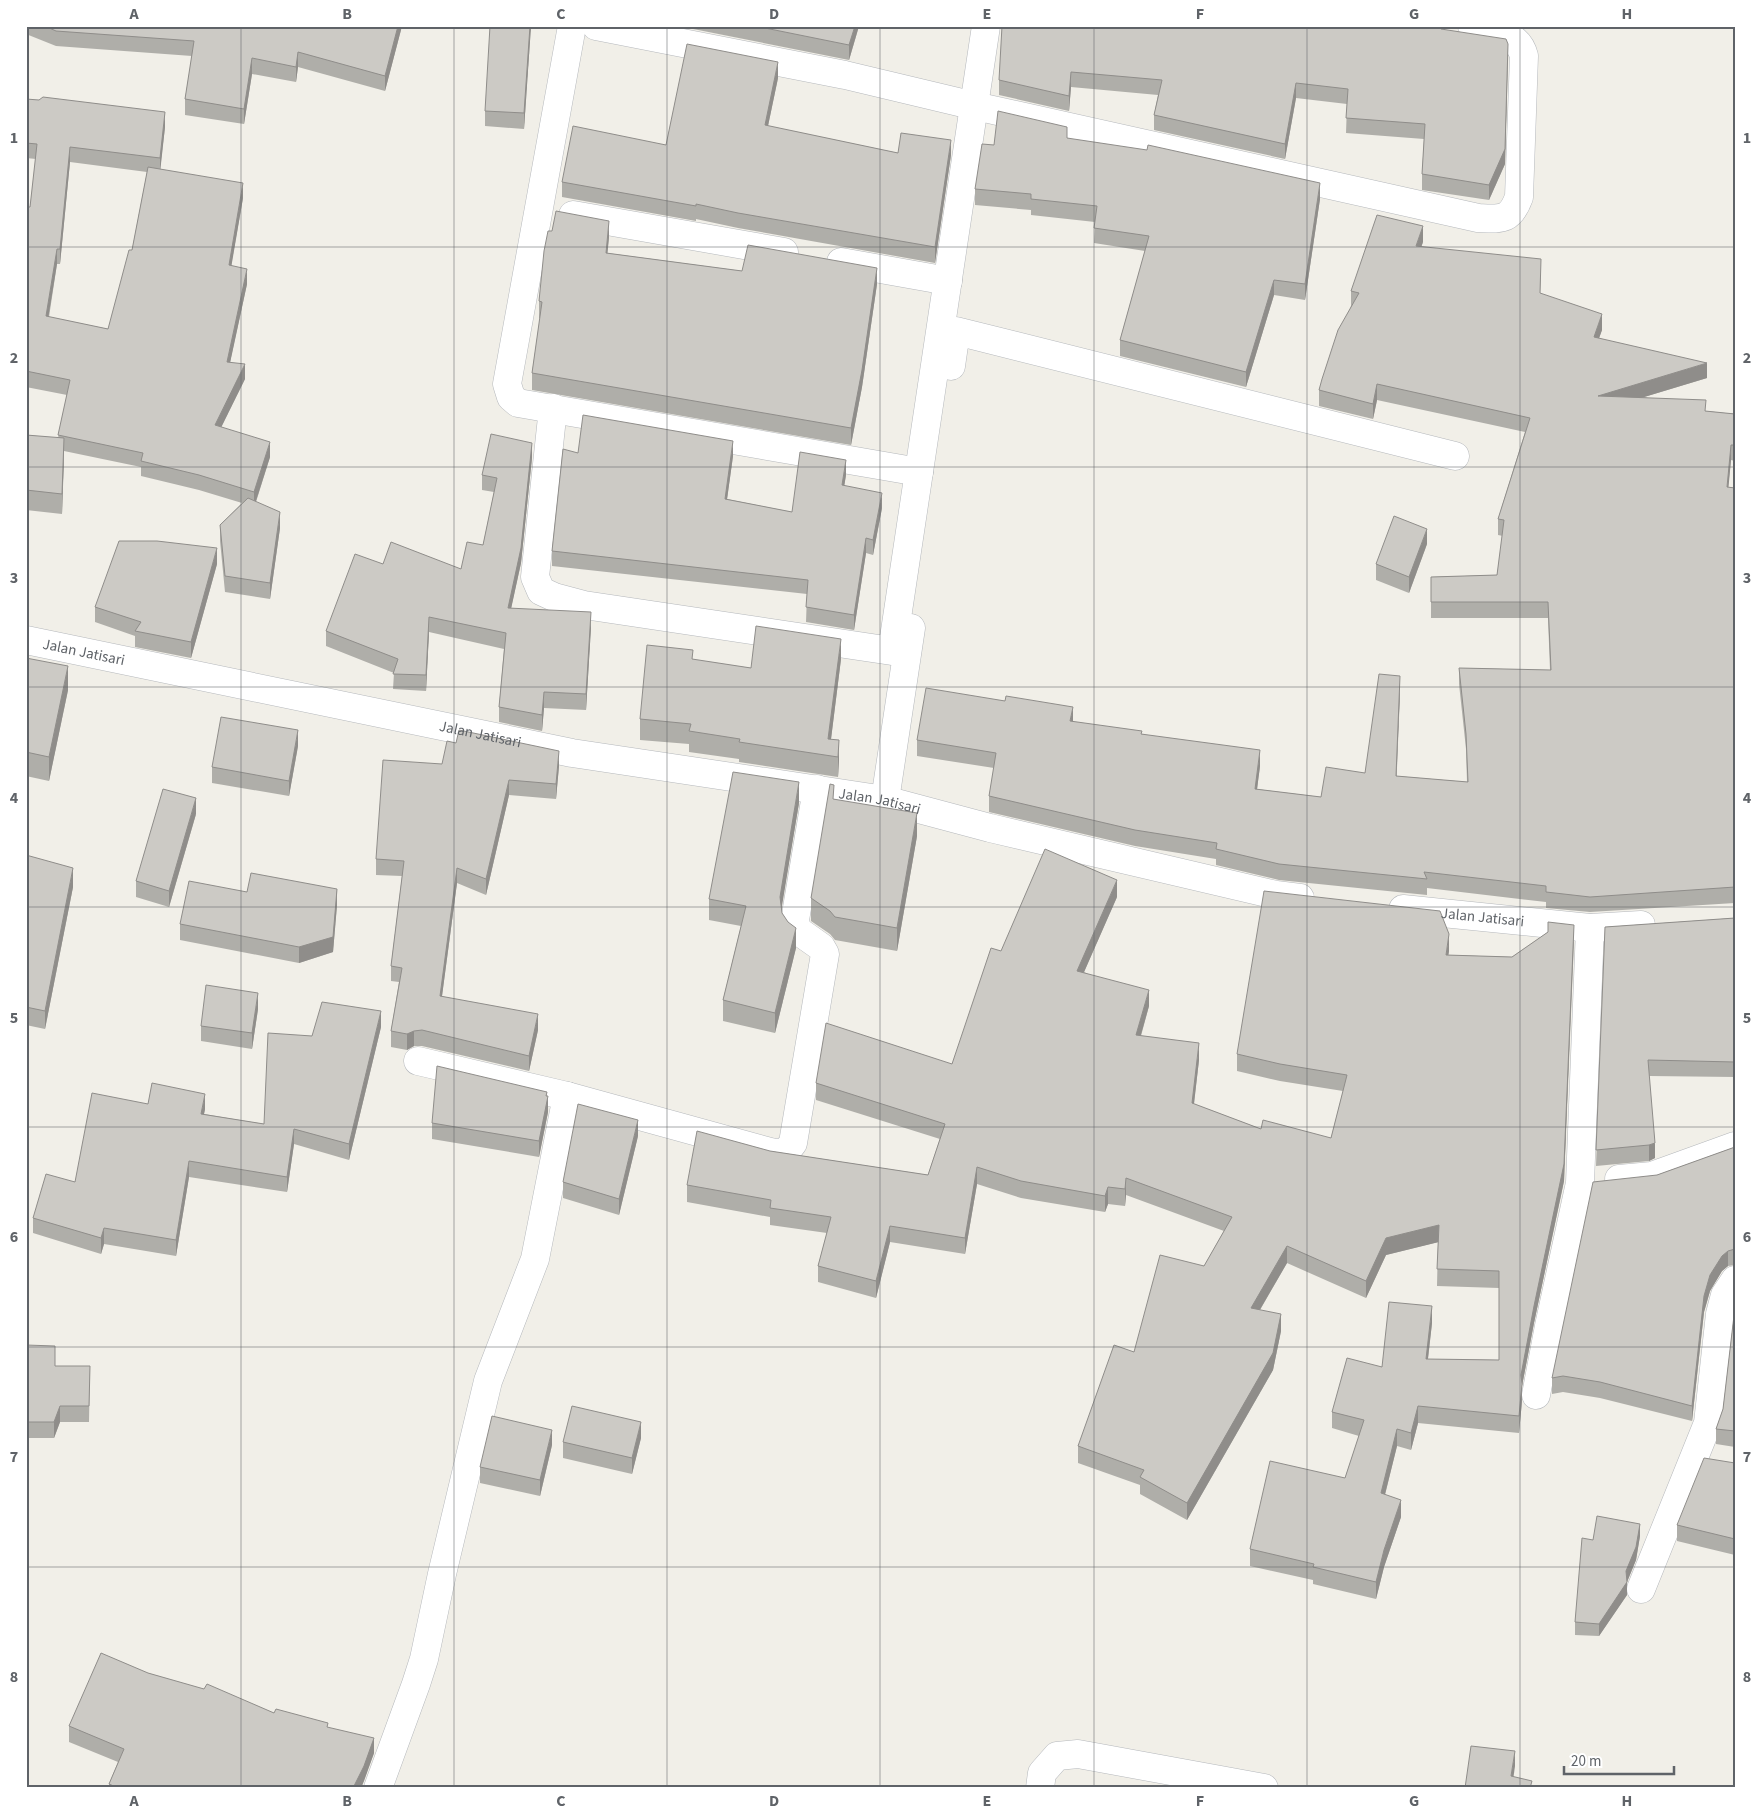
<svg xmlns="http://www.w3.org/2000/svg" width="1761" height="1814" font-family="'Source Sans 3',sans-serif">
<rect width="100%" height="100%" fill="#f1efe8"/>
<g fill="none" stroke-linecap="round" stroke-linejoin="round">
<defs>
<g id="minor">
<path d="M572,26L507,384L511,397L518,403L919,472"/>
<path d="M596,26L845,75L975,106L1478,218C1502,219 1510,221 1519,197L1524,56C1518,32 1493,31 1472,26"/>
<path d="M573,215L784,252"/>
<path d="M841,262L948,281"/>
<path d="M951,366L956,331L1455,456"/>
<path d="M553,408L535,577L541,591L554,597L584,605L892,651L986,26"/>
<path id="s1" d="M26,640L572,753L885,800L990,828L1276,895L1300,898"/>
<path d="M885,800L911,628"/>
<path id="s2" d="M1403,909L1590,928L1641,925"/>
<path d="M418,1061L567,1096L774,1153L786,1152L793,1143L825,954L821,947L797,930L795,920L817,789"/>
<path d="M1619,1179L1652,1176L1735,1146"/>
<path d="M1536,1395L1549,1326L1580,1183L1590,928"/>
<path d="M1641,1589L1708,1423L1720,1314L1725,1295L1735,1280"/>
<path d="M378,1788L416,1684L424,1659L442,1574L488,1381L535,1259L567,1096"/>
<path d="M1040,1788L1042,1773L1057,1756L1078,1754L1264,1788"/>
</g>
</defs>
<use href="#minor" stroke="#b5b8bc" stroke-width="29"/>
<use href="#minor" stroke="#fff" stroke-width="28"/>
</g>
<g fill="#afaea9" fill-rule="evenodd">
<path d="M26,26H402L385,91L298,67L296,82L252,74L244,124L185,115V99L192,56L56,46L26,34Z"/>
<path d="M531,26L524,129L485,126V111Z"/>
<path d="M678,26H859L849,60Z"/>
<path d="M1441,29L1508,59L1505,164L1489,200L1422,190V174L1424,139L1346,133L1347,104L1296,98L1285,159L1154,130V115L1158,95L1071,87L1069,111L999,95V80Z"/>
<path d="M778,78L768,126L898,153L951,155L935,263L738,228L696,219V221L562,197V182L666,145Z"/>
<path d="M26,99L165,127L160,169L243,198L231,266L247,284L230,362L245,379L221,427L270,457L256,502L280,528L270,599L225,592L220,541V525L242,503L199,490L141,476V467L64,451L62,514L26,510V435L58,438L67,395L26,387V207H30L36,159L26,158ZM70,162L147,172L132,250L108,329L49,317L57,264H60Z"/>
<path d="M1067,138L1320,199L1305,300L1274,295L1246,387L1120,356V340L1145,251L1094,243L1095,222L1031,215V210L975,205V189Z"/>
<path d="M552,231L609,237L607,253L742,271L877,284L862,387L851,445L532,390V373L540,318H539V301Z"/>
<path d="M1423,242L1421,247L1541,275L1540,294L1602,330L1599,338L1707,378L1644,397L1706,411L1735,414V461L1731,460L1728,487L1735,488V903L1590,912L1546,908V902L1427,888V895L1279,880L1216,865V859L1135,846L989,812V796L994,768L917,756V740L1073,722L1142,734L1260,766L1257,789L1321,797L1365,773L1400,692L1396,776L1467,782L1466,749L1459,684V668L1550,670L1548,618H1431V577L1497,575L1503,536L1498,535V519L1525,432L1377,400L1373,419L1319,406V390L1351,306V291Z"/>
<path d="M578,453L733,456L727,499L792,512L846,475L844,486L882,508L873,555L866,553L854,630L806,622L807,594L552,566V551Z"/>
<path d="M532,458L521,563L511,608L591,627L586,710L544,708L542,731L499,722V707L504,649L429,632L426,691L393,689L394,673L326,646V631L461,569L483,545L494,492L482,490V475Z"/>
<path d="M1427,544L1409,593L1376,580V564Z"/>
<path d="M217,564L191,658L135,647V636L95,622V607Z"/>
<path d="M26,658L68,690L49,781L26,776Z"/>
<path d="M841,659L831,739L839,760L838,777L739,762V759L689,752V744L640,740V719L693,660L751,668Z"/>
<path d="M298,746L289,796L212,783V767Z"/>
<path d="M442,764L559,766L556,799L509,795L486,895L457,883L442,996L538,1030L529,1071L422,1046H414L407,1050L391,1047V1031L399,982L391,981V966L402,876L376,875V859Z"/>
<path d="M834,799L917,836L897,951L835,940L830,934L811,921V898Z"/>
<path d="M799,803L781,908L782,913L796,948L775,1033L723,1021V1000L741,926L709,920V899Z"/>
<path d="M196,814L169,907L136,897V881Z"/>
<path d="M26,855L73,887L45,1029L26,1025Z"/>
<path d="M247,892L337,905L333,952L299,963L180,940V924Z"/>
<path d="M1117,897L1084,972L1149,1006L1141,1036L1199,1060L1194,1104L1261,1129L1331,1138L1343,1091L1280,1081L1237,1071V1054L1449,951L1448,955L1512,957L1548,932V922L1574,942L1564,1181L1534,1323L1522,1386V1401L1519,1433L1418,1423L1411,1450L1397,1446L1385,1495L1401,1517L1384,1567L1376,1599L1313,1584V1580L1250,1566V1549L1345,1478L1359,1436L1332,1428V1412L1432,1323L1428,1359L1499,1360V1288L1437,1286L1438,1242L1386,1255L1366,1298L1287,1263L1260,1310L1281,1331L1273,1370L1187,1520L1140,1494V1485L1078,1463V1446L1134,1352L1204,1266L1224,1231L1126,1195L1125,1206L1108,1204L1105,1212L1021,1198L977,1184L965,1254L890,1242L876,1298L818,1282V1266L827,1233L770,1225V1217L687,1202V1185L770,1151L928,1175L940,1139L816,1100V1083L952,1064L1001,951Z"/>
<path d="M1735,918V1077L1649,1076L1655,1158L1649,1161L1596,1166L1605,927Z"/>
<path d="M258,1009L252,1049L201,1041V1026Z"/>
<path d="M381,1027L349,1160L294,1144L287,1192L189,1177L176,1256L104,1244L101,1254L33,1233V1218L75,1182L148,1104L205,1109L204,1114L264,1124L312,1036Z"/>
<path d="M547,1096L548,1112L539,1157L432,1139V1123Z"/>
<path d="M638,1136L619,1215L563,1198V1182Z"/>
<path d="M1735,1147V1265L1728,1266L1722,1271L1710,1291L1704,1312L1692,1421L1600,1398L1563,1392L1552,1394V1378L1657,1175Z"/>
<path d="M1735,1307V1447L1716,1444V1429L1723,1409Z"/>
<path d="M26,1345L55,1366H90L89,1422H60L54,1438H26Z"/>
<path d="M641,1438L632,1474L563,1458V1442Z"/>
<path d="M552,1445L540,1496L480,1483V1467Z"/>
<path d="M1733,1463H1735V1555L1677,1541V1525Z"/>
<path d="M1640,1536L1636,1560L1627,1582V1595L1599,1636L1575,1635V1622L1593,1540Z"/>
<path d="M148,1673L274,1713L328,1728L374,1753L361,1788H109V1784L118,1762L69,1742V1726Z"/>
</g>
<g fill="#8f8d8a">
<path d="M398,26H402L385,91V76Z"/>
<path d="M530,26H531L524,129V113Z"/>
<path d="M855,26H859L849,60V45Z"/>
<path d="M1508,44L1505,164L1489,200V185Z"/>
<path d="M298,52V67L296,82V67Z"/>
<path d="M252,58V74L244,124V109Z"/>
<path d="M778,62V78L765,140V125Z"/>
<path d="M1071,72V87L1069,111V96Z"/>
<path d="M1296,83V98L1285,159V144Z"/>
<path d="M165,112V127L160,173V158Z"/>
<path d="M951,140V155L935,263V247Z"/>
<path d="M70,147V162L60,264V249Z"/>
<path d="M243,183V198L229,280V265Z"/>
<path d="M1320,183V199L1305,300V284Z"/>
<path d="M609,221V237L606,269V253Z"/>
<path d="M1423,226V242L1416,262V246Z"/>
<path d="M57,249V264L46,331V316Z"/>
<path d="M877,268V284L862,387L851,445V428Z"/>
<path d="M247,269V284L227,377V362Z"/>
<path d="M1274,280V295L1246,387V372Z"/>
<path d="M1602,314V330L1594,352V337Z"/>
<path d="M1707,363V378L1598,411V396Z"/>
<path d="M245,364V379L215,440V425Z"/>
<path d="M1377,384V400L1373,419V404Z"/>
<path d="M64,438V458L62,514V494Z"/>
<path d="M733,441V456L725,514V499Z"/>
<path d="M270,442V457L254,507V492Z"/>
<path d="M532,443V458L521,563L508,623V608Z"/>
<path d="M1731,445V460L1727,503V487Z"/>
<path d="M846,460V475L842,500V485Z"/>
<path d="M882,493V508L873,555V540Z"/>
<path d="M280,512V528L270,599V583Z"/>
<path d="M1427,529V544L1409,593V577Z"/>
<path d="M866,538V553L854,630V615Z"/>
<path d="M217,548V564L191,658V642Z"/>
<path d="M591,612V627L586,710V694Z"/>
<path d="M429,617V632L426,691V675Z"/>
<path d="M841,639V659L829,755L828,739Z"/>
<path d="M68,666V690L49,781V757Z"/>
<path d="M1400,676V692L1396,792V776Z"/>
<path d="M544,692V708L542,731V715Z"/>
<path d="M1073,707V723L1070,721Z"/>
<path d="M298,730V746L289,796V781Z"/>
<path d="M839,740V760L838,777V757Z"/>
<path d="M1260,750V766L1255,805V789Z"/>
<path d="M559,751V766L556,799V784Z"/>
<path d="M509,780V795L486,895V879Z"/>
<path d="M799,782V803L780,918V897Z"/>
<path d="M196,798V814L169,907V891Z"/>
<path d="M917,813V836L897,951V928Z"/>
<path d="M73,868V887L45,1029V1011Z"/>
<path d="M457,868V883L440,1011V996Z"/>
<path d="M1117,880V897L1077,988V971Z"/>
<path d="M337,889V905L333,952L299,963V947Z"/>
<path d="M1574,925L1564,1181L1534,1323L1522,1386V1401L1519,1433L1521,1375Z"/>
<path d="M796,928V948L775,1033V1013Z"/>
<path d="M1449,934V951L1446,972V955Z"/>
<path d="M1149,990V1006L1136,1052V1035Z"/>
<path d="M258,993V1009L252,1049V1033Z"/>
<path d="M381,1011V1027L349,1160V1144Z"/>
<path d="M538,1014V1030L529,1071V1056Z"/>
<path d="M414,1031V1046L407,1050V1034Z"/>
<path d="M1199,1043V1060L1192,1120V1103Z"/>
<path d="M547,1092V1100L548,1096V1112L539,1157V1141Z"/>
<path d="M205,1094V1109L201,1129V1114Z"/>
<path d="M638,1120V1136L619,1215V1199Z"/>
<path d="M294,1129V1144L287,1192V1177Z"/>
<path d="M1655,1143V1158L1649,1161V1145Z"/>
<path d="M189,1161V1177L176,1256V1240Z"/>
<path d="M977,1167V1184L965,1254V1238Z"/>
<path d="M1126,1178V1195L1125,1206V1189Z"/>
<path d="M1108,1187V1204L1105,1212V1196Z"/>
<path d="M1439,1225V1242L1386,1255L1366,1298V1281L1386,1238Z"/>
<path d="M890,1226V1242L876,1298V1281Z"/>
<path d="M104,1228V1244L101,1254V1238Z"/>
<path d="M1287,1246V1263L1251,1325V1308Z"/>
<path d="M1728,1251V1266L1722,1271L1710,1291L1704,1312L1692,1421V1406L1704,1296L1710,1275L1722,1256Z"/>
<path d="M1432,1306V1323L1426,1375V1359Z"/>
<path d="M1281,1314V1331L1273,1370L1187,1520V1503Z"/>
<path d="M60,1406V1422L54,1438V1422Z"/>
<path d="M1418,1406V1423L1411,1450V1433Z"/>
<path d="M641,1422V1438L632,1474V1458Z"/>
<path d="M1397,1429V1446L1381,1510V1493Z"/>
<path d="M552,1430V1445L540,1496V1480Z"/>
<path d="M1401,1500V1517L1384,1567L1376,1599V1582L1384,1550Z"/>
<path d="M1640,1524V1536L1636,1560L1627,1582V1595L1599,1636V1624L1626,1571Z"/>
<path d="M374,1738V1753L364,1781L361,1788H353Z"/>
<path d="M1515,1751V1766L1512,1788L1511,1776Z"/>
</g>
<g fill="#cccac5" stroke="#8f8d8a">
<path d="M45,26H398L385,76L298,52L296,67L252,58L244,109L185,99L194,41L56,31Z"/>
<path d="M490,26H530L524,113L485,111Z"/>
<path d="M755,26H855L849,45Z"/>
<path d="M1002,26H1441V29L1506,39L1508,44L1505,149L1489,185L1422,174L1425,124L1346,118L1348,89L1296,83L1285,144L1154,115L1162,80L1071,72L1069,96L999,80Z"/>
<path d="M687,44L778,62L765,125L898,153L901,133L951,140L935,247L738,213L696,204V206L562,182L573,126L666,145Z"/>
<path d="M43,97L165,112L160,158L70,147L60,249H57L46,316L108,329L129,250H132L148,167L243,183L229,265L247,269L227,362L245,364L215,425L270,442L254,492L199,475L141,461L143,453L58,435L70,380L26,371V207H30L37,144L26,143V99L39,100Z"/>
<path d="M998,111L1067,127V138L1147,150L1148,145L1320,183L1305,284L1274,280L1246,372L1120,340L1149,236L1094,228L1097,206L1031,199V194L975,189L982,144L994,145Z"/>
<path d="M556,211L609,221L606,253L742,271L748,245L877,268L862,370L851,428L532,373L542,302L539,301L544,251L548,231H552Z"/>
<path d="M1377,215L1423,226L1416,246L1541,259L1540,293L1602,314L1594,337L1707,363L1598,396L1706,400L1705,411L1735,414V445H1731L1727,487L1735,488V887L1590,897L1546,892V886L1424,872L1427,879L1279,864L1216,849L1217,843L1135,830L989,796L996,753L917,740L926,688L1005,701L1006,696L1073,707L1070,721L1142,731L1141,734L1260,750L1255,789L1321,797L1326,767L1365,773L1379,674L1400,676L1396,776L1468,782L1466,734L1459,668L1551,670L1548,602H1431V577L1497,575L1504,520L1498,519L1530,418L1377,384L1373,404L1319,390L1322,379L1338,330L1359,293L1351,291Z"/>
<path d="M583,415L733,441L725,499L792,512L800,452L846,460L842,485L882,493L873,540L866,538L854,615L806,607L808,580L552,551L563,449L578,453Z"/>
<path d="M491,434L532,443L521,548L508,608L591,612L586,694L544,692L542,715L499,707L506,633L429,617L426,675L393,674L398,659L326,631L355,554L383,564L391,542L461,569L467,542L483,545L497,478L482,475Z"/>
<path d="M26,435L64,438L62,494L26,490Z"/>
<path d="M248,498L280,512L270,583L225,576L220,525Z"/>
<path d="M1394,516L1427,529L1409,577L1376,564Z"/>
<path d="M119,541H157L217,548L191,642L135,631L141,622L95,607Z"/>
<path d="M756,626L841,639L828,739L839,740L838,757L739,742L740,739L689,731L691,724L640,719L647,645L693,650L692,659L751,668Z"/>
<path d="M26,658L68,666L49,757L26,752Z"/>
<path d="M221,717L298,730L289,781L212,767Z"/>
<path d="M459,730L559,751L556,784L509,780L486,879L457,868L440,996L538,1014L529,1056L422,1030L414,1031L407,1034L391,1031L402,968L391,966L404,861L376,859L383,760L442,764L447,741L456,743Z"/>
<path d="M733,772L799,782L780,897L782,913L788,922L796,928L775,1013L723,1000L746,906L709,899Z"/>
<path d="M830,784L834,785L833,799L917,813L897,928L835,917L830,911L811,898Z"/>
<path d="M163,789L196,798L169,891L136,881Z"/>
<path d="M1045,849L1117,880L1077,971L1149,990L1136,1035L1199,1043L1192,1103L1261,1129L1263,1120L1331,1138L1347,1075L1280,1064L1237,1054L1264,891L1440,911L1449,934L1446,955L1512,957L1548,932V922L1574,925L1564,1164L1534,1306L1521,1375L1522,1384L1519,1416L1418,1406L1411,1433L1397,1429L1381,1493L1401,1500L1384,1550L1376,1582L1313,1567L1314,1564L1250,1549L1270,1461L1345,1478L1364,1420L1332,1412L1347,1358L1382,1367L1389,1302L1432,1306L1426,1359L1499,1360V1271L1437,1269L1439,1225L1386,1238L1366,1281L1287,1246L1251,1308L1281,1314L1273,1353L1187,1503L1140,1477L1144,1470L1078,1446L1114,1345L1134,1352L1160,1255L1204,1266L1232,1217L1126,1178L1125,1189L1108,1187L1105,1196L1021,1181L977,1167L965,1238L890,1226L876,1281L818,1266L831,1217L770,1208L771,1200L687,1185L697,1131L770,1151L928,1175L945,1124L816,1083L826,1023L952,1064L991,948L1001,951Z"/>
<path d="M26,855L73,868L45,1011L26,1007Z"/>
<path d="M251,873L337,889L333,937L299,947L180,924L189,881L247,892Z"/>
<path d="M1735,918V1062L1648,1060L1655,1143L1649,1145L1596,1150L1605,927Z"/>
<path d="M206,985L258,993L252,1033L201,1026Z"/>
<path d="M322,1002L381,1011L349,1144L294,1129L287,1177L189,1161L176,1240L104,1228L101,1238L33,1218L46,1174L75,1182L92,1093L148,1104L152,1083L205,1094L201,1114L264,1124L268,1033L312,1036Z"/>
<path d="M437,1066L547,1092L546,1096H548L539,1141L432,1123Z"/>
<path d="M578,1104L638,1120L619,1199L563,1182Z"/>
<path d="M1735,1147V1249L1728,1251L1722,1256L1710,1275L1704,1296L1692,1406L1600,1382L1563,1376L1552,1378L1593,1182L1657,1175Z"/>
<path d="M1735,1307V1431L1716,1429L1723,1409Z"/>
<path d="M26,1345L55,1346V1366H90L89,1406H60L54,1422H26Z"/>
<path d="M572,1406L641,1422L632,1458L563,1442Z"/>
<path d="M492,1416L552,1430L540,1480L480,1467Z"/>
<path d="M1704,1458L1735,1463V1539L1677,1525Z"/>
<path d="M1597,1516L1640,1524L1636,1547L1626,1571L1627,1582L1599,1624L1575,1622L1582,1538L1593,1540Z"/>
<path d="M101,1653L148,1673L204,1689L207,1684L274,1713L276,1709L328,1723L327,1727L374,1738L364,1766L353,1788H118L109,1784L124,1749L69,1726Z"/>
<path d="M1471,1746L1515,1751L1511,1776L1532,1781L1530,1788H1465Z"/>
</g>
<path fill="none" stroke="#5f6368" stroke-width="1" stroke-opacity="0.55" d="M241,26V1788M454,26V1788M667,26V1788M880,26V1788M1094,26V1788M1307,26V1788M1520,26V1788M26,247H1735M26,467H1735M26,687H1735M26,907H1735M26,1127H1735M26,1347H1735M26,1567H1735"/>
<g text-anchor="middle" stroke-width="4" stroke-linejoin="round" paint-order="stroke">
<g font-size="15" fill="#5f6368" stroke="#fff">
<text dy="5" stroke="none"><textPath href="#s1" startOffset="59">Jalan Jatisari</textPath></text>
<text dy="5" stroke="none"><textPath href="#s1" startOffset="464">Jalan Jatisari</textPath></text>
<text dy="5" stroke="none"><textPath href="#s1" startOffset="869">Jalan Jatisari</textPath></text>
<text dy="5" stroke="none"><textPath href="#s2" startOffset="80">Jalan Jatisari</textPath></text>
</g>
</g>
<rect width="1761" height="1814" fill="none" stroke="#ffffff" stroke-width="55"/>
<path d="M1564 1766v8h110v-8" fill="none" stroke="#5f6368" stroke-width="2.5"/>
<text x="1571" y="1766" font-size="15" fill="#5f6368" stroke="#ffffff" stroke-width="4" paint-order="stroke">20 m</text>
<rect x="28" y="28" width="1706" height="1758" fill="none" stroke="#5f6368" stroke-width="2"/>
<g font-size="16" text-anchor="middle" font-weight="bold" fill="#5f6368">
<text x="134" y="19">A</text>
<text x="347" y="19">B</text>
<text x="561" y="19">C</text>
<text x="774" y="19">D</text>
<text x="987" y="19">E</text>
<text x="1200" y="19">F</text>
<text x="1414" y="19">G</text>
<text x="1627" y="19">H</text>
<text x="14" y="143">1</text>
<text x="1747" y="143">1</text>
<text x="14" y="363">2</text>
<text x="1747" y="363">2</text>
<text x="14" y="583">3</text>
<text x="1747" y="583">3</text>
<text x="14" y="803">4</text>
<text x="1747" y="803">4</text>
<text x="14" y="1023">5</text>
<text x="1747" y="1023">5</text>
<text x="14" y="1242">6</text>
<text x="1747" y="1242">6</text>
<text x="14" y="1462">7</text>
<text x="1747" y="1462">7</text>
<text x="14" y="1682">8</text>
<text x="1747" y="1682">8</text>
<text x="134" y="1806">A</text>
<text x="347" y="1806">B</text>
<text x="561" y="1806">C</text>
<text x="774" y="1806">D</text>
<text x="987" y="1806">E</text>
<text x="1200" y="1806">F</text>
<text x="1414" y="1806">G</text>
<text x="1627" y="1806">H</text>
</g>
</svg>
